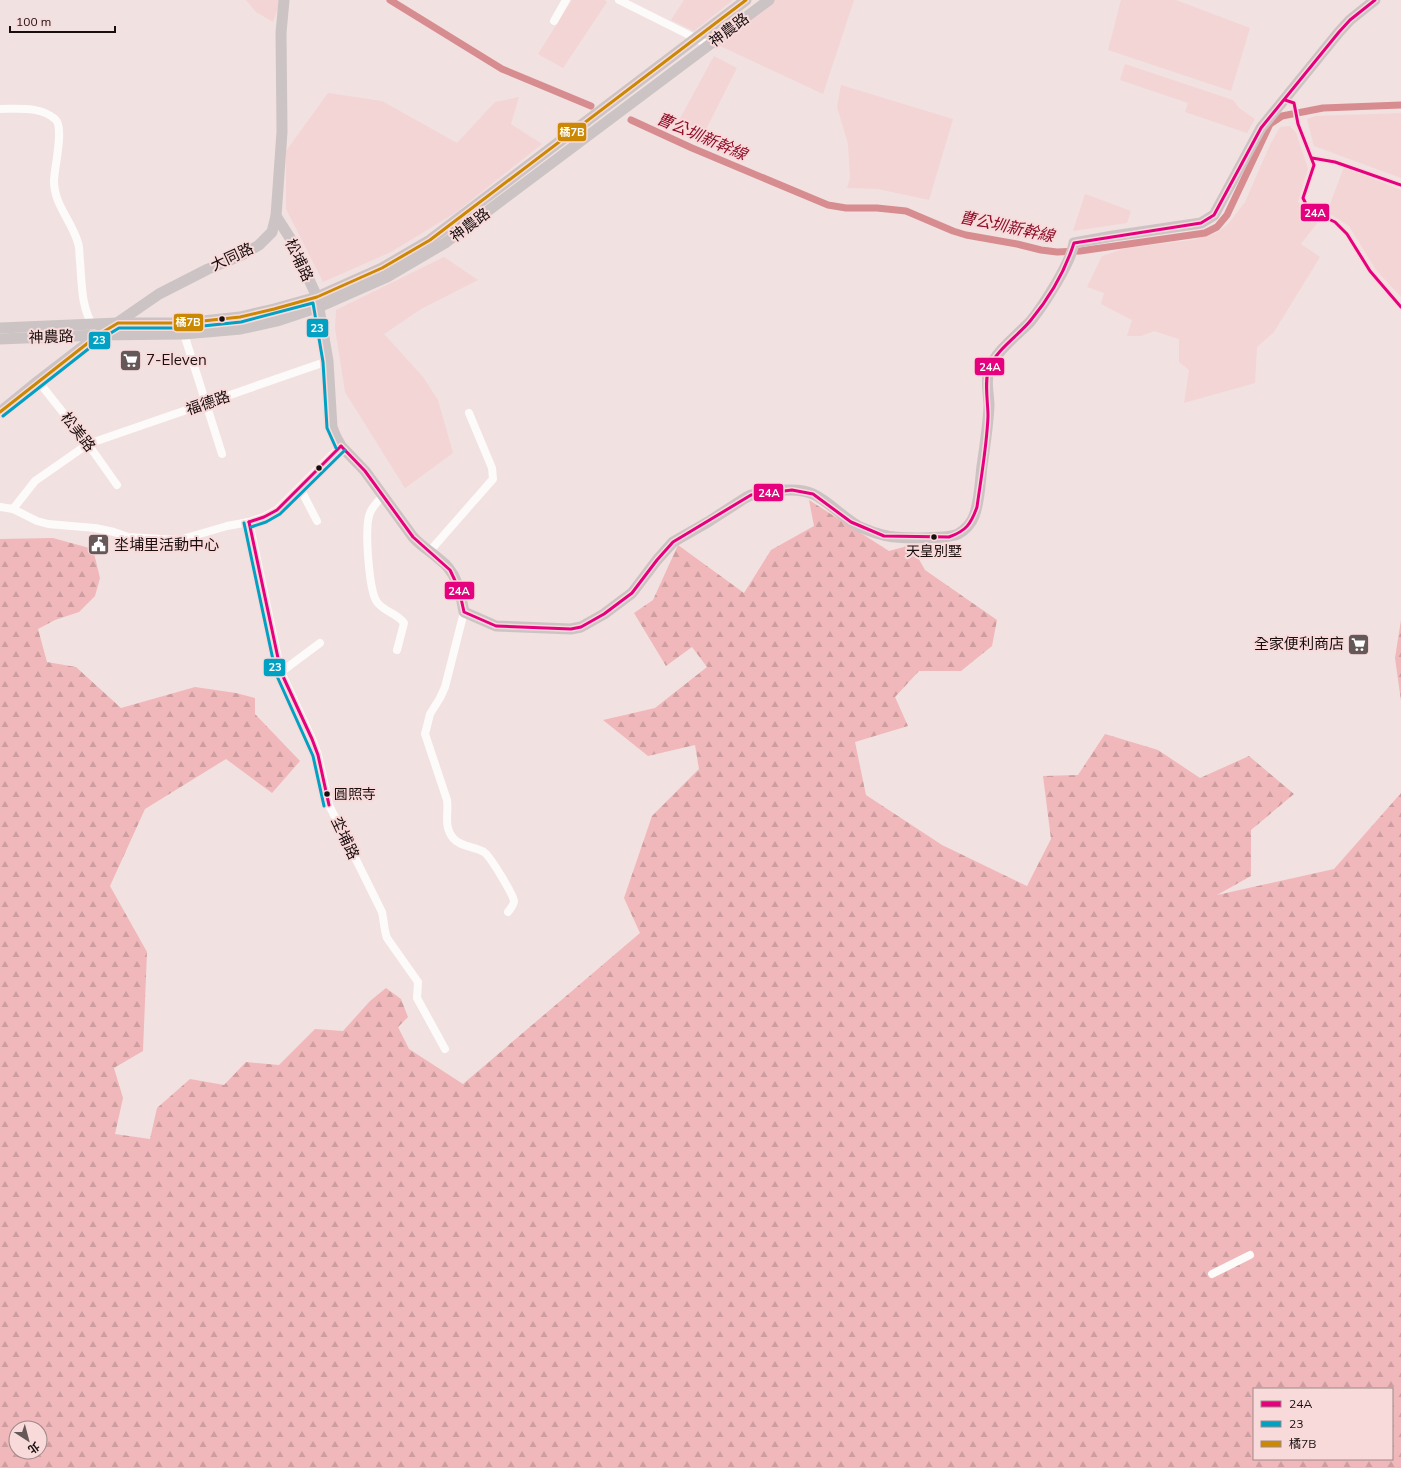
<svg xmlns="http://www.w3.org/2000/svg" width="1401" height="1468" font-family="Mulish,'Noto Sans TC',sans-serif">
<defs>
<pattern id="forest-firs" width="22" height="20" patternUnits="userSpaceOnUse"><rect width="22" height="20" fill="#f0b8ba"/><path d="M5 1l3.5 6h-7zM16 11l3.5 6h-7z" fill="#cd9d9f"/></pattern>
</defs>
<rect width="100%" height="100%" fill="#f2e1e1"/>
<g fill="#f3d5d5">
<path d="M246,0H281L273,22L256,12Z"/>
<path d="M572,0H604L607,2L563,68L538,54Z"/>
<path d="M684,0H733L694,31L671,20Z"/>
<path d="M775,0H854L823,94L716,44Z"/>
<path d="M1121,0H1176L1250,28L1231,91L1108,50Z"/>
<path d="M714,56L737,68L702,137L677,124Z"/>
<path d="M1125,64L1233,100L1239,108L1255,119L1247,133L1185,112L1188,103L1120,80Z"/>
<path d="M841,85L953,119L929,200L878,189L847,188L850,178L848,144L837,107Z"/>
<path d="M328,93L382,101L457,143L495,102L519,97L511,124L542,144L455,213L391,252L323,282L286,209V151Z"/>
<path d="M1401,113V178L1314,146L1307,119L1316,116Z"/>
<path d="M1290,126L1296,133L1308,168L1298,202L1318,222L1301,244L1320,257L1274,332L1257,347L1255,383L1184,403L1189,370L1179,362V339L1154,331L1141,336H1127L1132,320L1101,304L1104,293L1087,287L1102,256L1126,248L1192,240L1216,233L1228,224L1245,202L1269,147L1280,127Z"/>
<path d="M1344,167L1401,190V297L1376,270L1349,226L1327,212Z"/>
<path d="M1085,194L1131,211L1127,223L1073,231Z"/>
<path d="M444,257L478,280L421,309L384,334L423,377L438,400L453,453L405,488L345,392L335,328L336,310Z"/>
</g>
<g fill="url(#forest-firs)" fill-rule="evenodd">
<path d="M809,500L889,551L911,545L925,570L997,620L992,646L961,671H919L895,697L908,726L855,742L866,795L942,845L1027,886L1051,839L1043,776L1078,775L1105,734L1158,750L1200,778L1249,756L1294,794L1251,830V876L1217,895L1334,869L1401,793V1468H0V539L53,538L93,549L100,578L95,596L79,612L55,620L38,629L47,662L76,667L121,708L195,687L236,693L255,698V714L300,761L272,793L226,759L145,809L110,886L147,952L143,1051L114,1068L123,1098L115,1134L150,1139L157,1108L190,1079L224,1085L246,1062L279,1065L315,1029L343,1031L370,1001L386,988L401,999L408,1017L398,1027L409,1049L463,1084L640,933L624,898L652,816L699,769L695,745L648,756L603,720L655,708L707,667L692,647L666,666L634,613L653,600L678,545L744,593L771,550L814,526ZM1254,1389H1392V1459H1254ZM16,1428H40V1452H16Z"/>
<path d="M1401,620V701L1395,658Z"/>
</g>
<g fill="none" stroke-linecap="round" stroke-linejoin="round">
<g stroke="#d78c90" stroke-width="7">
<path d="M390,0L502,69L591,106"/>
<path d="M631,120L692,148L828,205L846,208H877L906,211L953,231L966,235L1017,244L1041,250L1057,252L1080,251L1205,233L1217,227L1227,215L1270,124L1282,116L1323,108L1401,105"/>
</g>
<g stroke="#fdfafa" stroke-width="8">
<path d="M619,0L709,45"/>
<path d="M554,21L566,0"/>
<path d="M0,109C18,109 40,106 55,119C65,127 54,168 54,181C54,205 72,221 78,243C80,248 79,255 80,261C82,286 81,307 94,328"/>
<path d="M184,329V334L222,454"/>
<path d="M38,381L88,444L117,485"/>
<path d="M300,488L317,521"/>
<path d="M383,496C378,501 372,507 370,513C364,527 369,591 377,602C384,612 397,613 404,623L397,650"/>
<path d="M0,507L13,509L37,521L48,524L95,528L114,532L128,537L179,540L227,526L249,522L264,517L277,510L341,446"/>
<path d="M13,509L35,481L88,444L328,361"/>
<path d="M249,522L281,672L312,739L318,755L329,805L382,912C384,921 384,930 387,938L418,982L417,998L445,1049"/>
<path d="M429,552L493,479L492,468L469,413"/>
<path d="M464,612L445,687L440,698L430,714L425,734L447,800C449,814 443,825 453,838C460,847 474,846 484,852C490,856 513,894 514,901C514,905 510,909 508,912"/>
<path d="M281,672L320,643"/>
<path d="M1212,1274L1250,1255"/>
</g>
<g stroke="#ccc4c4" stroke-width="11">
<path d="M276,216L290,238L317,297L328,361L332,427L336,437L341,446L365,471L413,537C421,546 430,551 439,559C457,572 460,591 464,612L496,626L571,629L581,627L604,614L632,593L657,560L673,542L708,522L745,498L751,495C770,492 795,486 813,494C830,502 843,518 860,527C867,530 875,533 883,535C896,539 947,539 958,534C965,530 971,524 974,516C980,501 980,482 982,466C985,446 988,426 989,406C989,394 985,381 989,370C995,352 1017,335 1030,322C1043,306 1071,263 1074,243L1113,236L1201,223L1214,215L1261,128L1339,32L1350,20L1375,0"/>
<path d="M117,323L159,294L208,269L240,256L259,245L272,232L276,216L282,132L281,33L284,0"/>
<path d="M0,328L118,323H184L240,317L274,309L317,297L382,268L430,240L746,0"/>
<path d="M0,339L98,335L184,334L241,329L277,321L319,307L387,277L445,243L769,0"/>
<path d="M0,412L38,381L99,334"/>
</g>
<defs>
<g id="bus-1">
<path d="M1285,100L1294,103L1298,124L1314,165L1303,198L1309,210L1335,222L1347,234L1370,271L1401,307"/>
<path d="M1312,158L1335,162L1401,185"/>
<path d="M341,446L365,471L413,537L450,570L459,589L464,612L496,626L571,629L581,627L604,614L632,593L657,560L673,542L751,495L792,490L813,494L851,522L884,536L949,537C966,531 971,524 977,507C981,478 987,445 988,416C988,402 984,381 989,368C996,350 1019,335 1031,320C1050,297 1065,271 1074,243L1201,223L1214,215L1261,128L1339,32L1350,20L1375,0"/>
<path d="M249,522L281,672L312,739L318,755L329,805"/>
<path d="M249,522L264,517L277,510L341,446"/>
</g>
<g id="bus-2">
<path d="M3,416L101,339L119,328H184L241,322L313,303L323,362L327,428L336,448"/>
<path d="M244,523L276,674L313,756L324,806"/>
<path d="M251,527L266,522L280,514L345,450"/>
</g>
<path id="bus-3" d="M0,412L98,335L118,323H184L240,317L274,309L317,297L382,268L430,240L746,0"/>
</defs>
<use href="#bus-1" stroke="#f9dada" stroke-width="6"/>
<use href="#bus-2" stroke="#f9dada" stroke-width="6"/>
<use href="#bus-3" stroke="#f9dada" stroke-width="6"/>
<use href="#bus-1" stroke="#e5007d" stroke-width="3"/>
<use href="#bus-2" stroke="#01a1c4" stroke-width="3"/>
<use href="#bus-3" stroke="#ca8803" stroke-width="3"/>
</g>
<defs>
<symbol id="supermarket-square" viewBox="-11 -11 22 22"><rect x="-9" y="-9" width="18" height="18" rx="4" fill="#645858" stroke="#f9dada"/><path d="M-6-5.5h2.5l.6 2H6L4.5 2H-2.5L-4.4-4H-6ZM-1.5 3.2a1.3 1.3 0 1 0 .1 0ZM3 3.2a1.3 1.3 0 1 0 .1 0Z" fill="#fff"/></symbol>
<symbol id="civic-square" viewBox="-11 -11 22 22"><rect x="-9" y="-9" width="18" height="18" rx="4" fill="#645858" stroke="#f9dada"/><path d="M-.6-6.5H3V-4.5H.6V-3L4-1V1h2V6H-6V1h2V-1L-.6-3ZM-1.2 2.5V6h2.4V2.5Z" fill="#fff"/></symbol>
</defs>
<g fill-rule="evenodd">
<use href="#supermarket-square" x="118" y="348" width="25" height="25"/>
<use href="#civic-square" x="86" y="532" width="25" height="25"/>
<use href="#supermarket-square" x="1346" y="632" width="25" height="25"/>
</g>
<g fill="#180e0e" stroke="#f9dada" stroke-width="1.5">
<circle cx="222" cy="319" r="3.5"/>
<circle cx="319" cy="468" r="3.5"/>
<circle cx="934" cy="537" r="3.5"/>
<circle cx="327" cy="794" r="3.5"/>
</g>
<g text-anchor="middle" stroke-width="4" stroke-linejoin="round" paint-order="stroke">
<g font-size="14" fill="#180e0e" stroke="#f9dada">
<text x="934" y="556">天皇別墅</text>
<text x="334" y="799" text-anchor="start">圓照寺</text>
</g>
<g font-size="15" fill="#180e0e" stroke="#f9dada">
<text transform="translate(729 30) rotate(-37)" y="5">神農路</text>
<text transform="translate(470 225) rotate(-37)" y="5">神農路</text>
<text transform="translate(232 257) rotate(-25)" y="5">大同路</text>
<text transform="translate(299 260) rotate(65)" y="5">松埔路</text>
<text transform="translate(51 337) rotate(-2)" y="5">神農路</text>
<text transform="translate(208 403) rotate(-19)" y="5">福德路</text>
<text transform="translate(78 432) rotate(52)" y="5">松美路</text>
<text transform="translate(345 838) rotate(65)" y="5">坔埔路</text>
</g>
<g font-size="15" fill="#180e0e" stroke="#f9dada" text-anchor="start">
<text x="146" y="365">7-Eleven</text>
<text x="114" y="550">坔埔里活動中心</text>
<text x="1344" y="649" text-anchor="end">全家便利商店</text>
</g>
<g font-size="16" font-style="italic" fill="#8e102b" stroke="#f9dada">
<text transform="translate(702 136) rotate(23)" y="6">曹公圳新幹線</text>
<text transform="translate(1007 226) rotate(12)" y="6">曹公圳新幹線</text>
</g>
</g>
<g stroke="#f9dada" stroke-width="1.5">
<rect x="557" y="122" width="30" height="20" rx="4" fill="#ca8803"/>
<rect x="1300" y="203" width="30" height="19" rx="4" fill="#e5007d"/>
<rect x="173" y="313" width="31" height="19" rx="4" fill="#ca8803"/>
<rect x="306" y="318" width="23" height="20" rx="4" fill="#01a1c4"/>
<rect x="88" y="331" width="23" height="19" rx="4" fill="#01a1c4"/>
<rect x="974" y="357" width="31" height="19" rx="4" fill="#e5007d"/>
<rect x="753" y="483" width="31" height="19" rx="4" fill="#e5007d"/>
<rect x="444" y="581" width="31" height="19" rx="4" fill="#e5007d"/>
<rect x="263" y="658" width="23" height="19" rx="4" fill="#01a1c4"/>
</g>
<g font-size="11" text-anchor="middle" font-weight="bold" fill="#fff">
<text x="572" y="136">橘7B</text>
<text x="1315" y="217">24A</text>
<text x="188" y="326">橘7B</text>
<text x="317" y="332">23</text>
<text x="99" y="344">23</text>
<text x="990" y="371">24A</text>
<text x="769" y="497">24A</text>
<text x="459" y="595">24A</text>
<text x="275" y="671">23</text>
</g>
<rect x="1253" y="1388" width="140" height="72" fill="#f9dada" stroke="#9f8888"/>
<rect x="1261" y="1401" width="20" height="6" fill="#e5007d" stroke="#9f8888"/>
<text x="1289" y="1408" font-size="12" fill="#180e0e">24A</text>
<rect x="1261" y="1421" width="20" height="6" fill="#01a1c4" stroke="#9f8888"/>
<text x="1289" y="1428" font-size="12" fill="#180e0e">23</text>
<rect x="1261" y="1441" width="20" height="6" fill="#ca8803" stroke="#9f8888"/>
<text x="1289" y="1448" font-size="12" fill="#180e0e">橘7B</text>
<g transform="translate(28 1440) rotate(144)"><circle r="19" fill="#f9dada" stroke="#9f8888"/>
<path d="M0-3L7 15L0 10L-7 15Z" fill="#645858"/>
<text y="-6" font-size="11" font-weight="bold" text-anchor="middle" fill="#180e0e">北</text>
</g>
<path d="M10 26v6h105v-6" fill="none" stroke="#180e0e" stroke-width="2"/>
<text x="16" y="26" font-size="12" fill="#180e0e" stroke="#f9dada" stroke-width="3" paint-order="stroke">100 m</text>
</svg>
